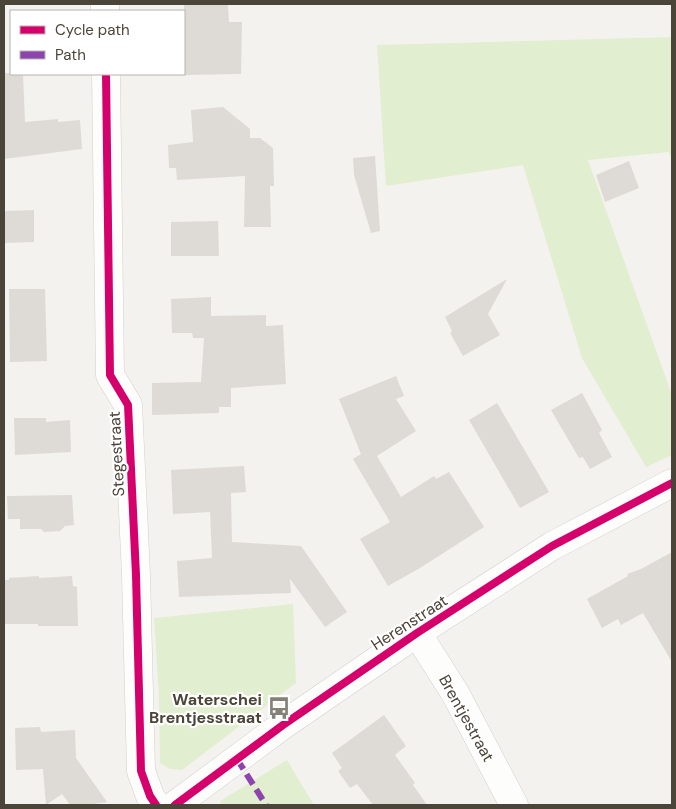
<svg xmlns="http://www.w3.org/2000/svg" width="676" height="809" font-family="'DM Sans',sans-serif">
<rect width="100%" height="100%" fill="#f4f2ee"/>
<g fill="#e1eecf">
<path d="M672,33V161L669,152L588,160L672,395V455L646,467L582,358L523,165L386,186L377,45L672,37Z"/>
<path d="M293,604L296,683L182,770L170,769L160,763L159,696L154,618Z"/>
<path d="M287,760L314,805H222L220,801Z"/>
</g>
<g fill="#dedbd6">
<path d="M184,4H228L229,22H242L241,74L184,75Z"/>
<path d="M4,73L23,74L25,122L58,119V122L80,120L82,149L4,159Z"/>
<path d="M223,107L250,129V138H260L273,148L274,186H270L271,227H244L245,176L177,180L176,168H169L168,145L193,142L191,110Z"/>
<path d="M375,156L380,231L371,233L354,175L353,158Z"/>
<path d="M629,161L639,188L605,202L596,175Z"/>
<path d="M34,210V242L4,243V211Z"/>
<path d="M218,221L219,256H171V222Z"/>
<path d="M507,279L488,314L500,335L463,356L450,333L452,331L445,317Z"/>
<path d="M9,289H45L47,361L10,362Z"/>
<path d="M211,297V316L266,315V326L283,325L286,384L231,388V407H219V413L152,415V383L201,382L204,338H193L192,333H172L171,299Z"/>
<path d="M396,376L404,396L396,399L416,431L377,456L401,497L434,476L436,479L449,472L484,527L420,568L388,586L360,539L390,522L353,459L361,454L339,399Z"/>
<path d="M582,393L602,430L599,433L612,457L590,469L583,457L579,458L551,410Z"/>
<path d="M497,403L549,492L520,508L469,420Z"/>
<path d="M14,418H46V422L70,420L71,452L15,455Z"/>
<path d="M244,466L246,492L231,493L232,542L301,546L347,612L325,627L290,579L291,593L179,597L177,561L212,558L210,512L173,514L171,470Z"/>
<path d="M72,495L74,525L65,526L60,531L44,532L41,529H20V519H8L7,496Z"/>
<path d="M672,552V662L643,613L621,625L618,619L602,628L587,599L628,576L627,574L641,569Z"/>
<path d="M39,576V578L72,576L73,586L77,587L78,626H38V624H4V580H9V578Z"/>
<path d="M384,715L406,746L395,755L415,783L413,785L427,805H373L357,784L350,788L338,771L342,768L332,753Z"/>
<path d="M40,727L41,732L75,730L76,758L107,802L87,805H70L62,794L46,805L43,769L16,770L15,728Z"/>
</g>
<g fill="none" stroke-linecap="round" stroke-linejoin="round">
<defs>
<g id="minor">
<path d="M105,4V11"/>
<path d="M106,74L110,375L128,405L136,575L141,771L150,796L156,805"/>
<path d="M417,633L455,693L514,805"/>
<path d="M175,805L283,725L417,633L552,546L672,483"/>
</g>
</defs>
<use href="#minor" stroke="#d2d0cb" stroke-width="29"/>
<use href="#minor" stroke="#fdfdfc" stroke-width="28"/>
<path stroke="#8e44ad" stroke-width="6" stroke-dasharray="12 6" stroke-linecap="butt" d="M237,759L266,805"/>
<defs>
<g id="cycleway">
<path d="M106,74L110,375L128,405L136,575L141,771L150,796L156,805"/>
<path d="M175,805L283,725L417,633L552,546L672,483"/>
</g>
</defs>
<use href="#cycleway" stroke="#fff" stroke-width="11"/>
<use href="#cycleway" stroke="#d6006c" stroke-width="8"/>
</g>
<defs>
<symbol id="bus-bare" viewBox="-9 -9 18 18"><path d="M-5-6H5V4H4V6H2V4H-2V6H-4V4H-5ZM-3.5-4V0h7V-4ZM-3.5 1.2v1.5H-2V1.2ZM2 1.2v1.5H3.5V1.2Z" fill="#868178" stroke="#fff" stroke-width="2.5" paint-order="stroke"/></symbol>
</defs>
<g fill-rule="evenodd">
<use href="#bus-bare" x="263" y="692" width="32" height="32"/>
</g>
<g text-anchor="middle" stroke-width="4.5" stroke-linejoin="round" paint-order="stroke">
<g font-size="16" fill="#4b4439" stroke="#fff">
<text transform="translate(116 454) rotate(-93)" y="6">Stegestraat</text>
<text transform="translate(409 622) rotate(-33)" y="6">Herenstraat</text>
<text transform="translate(467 718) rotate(61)" y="6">Brentjestraat</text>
</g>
<g font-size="16" font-weight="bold" fill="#4b4439" stroke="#fff" text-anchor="end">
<text x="262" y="705">Waterschei<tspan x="262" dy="18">Brentjesstraat</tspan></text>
</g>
</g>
<rect width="676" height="809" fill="none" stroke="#4b4439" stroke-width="10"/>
<rect x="10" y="10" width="175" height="65" fill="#ffffff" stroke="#b7b4b0"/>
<rect x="20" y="26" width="25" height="8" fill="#d6006c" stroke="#b7b4b0"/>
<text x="55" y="35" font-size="15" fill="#4b4439">Cycle path</text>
<rect x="20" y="51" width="25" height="8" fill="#8e44ad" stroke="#b7b4b0"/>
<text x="55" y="60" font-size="15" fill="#4b4439">Path</text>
</svg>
